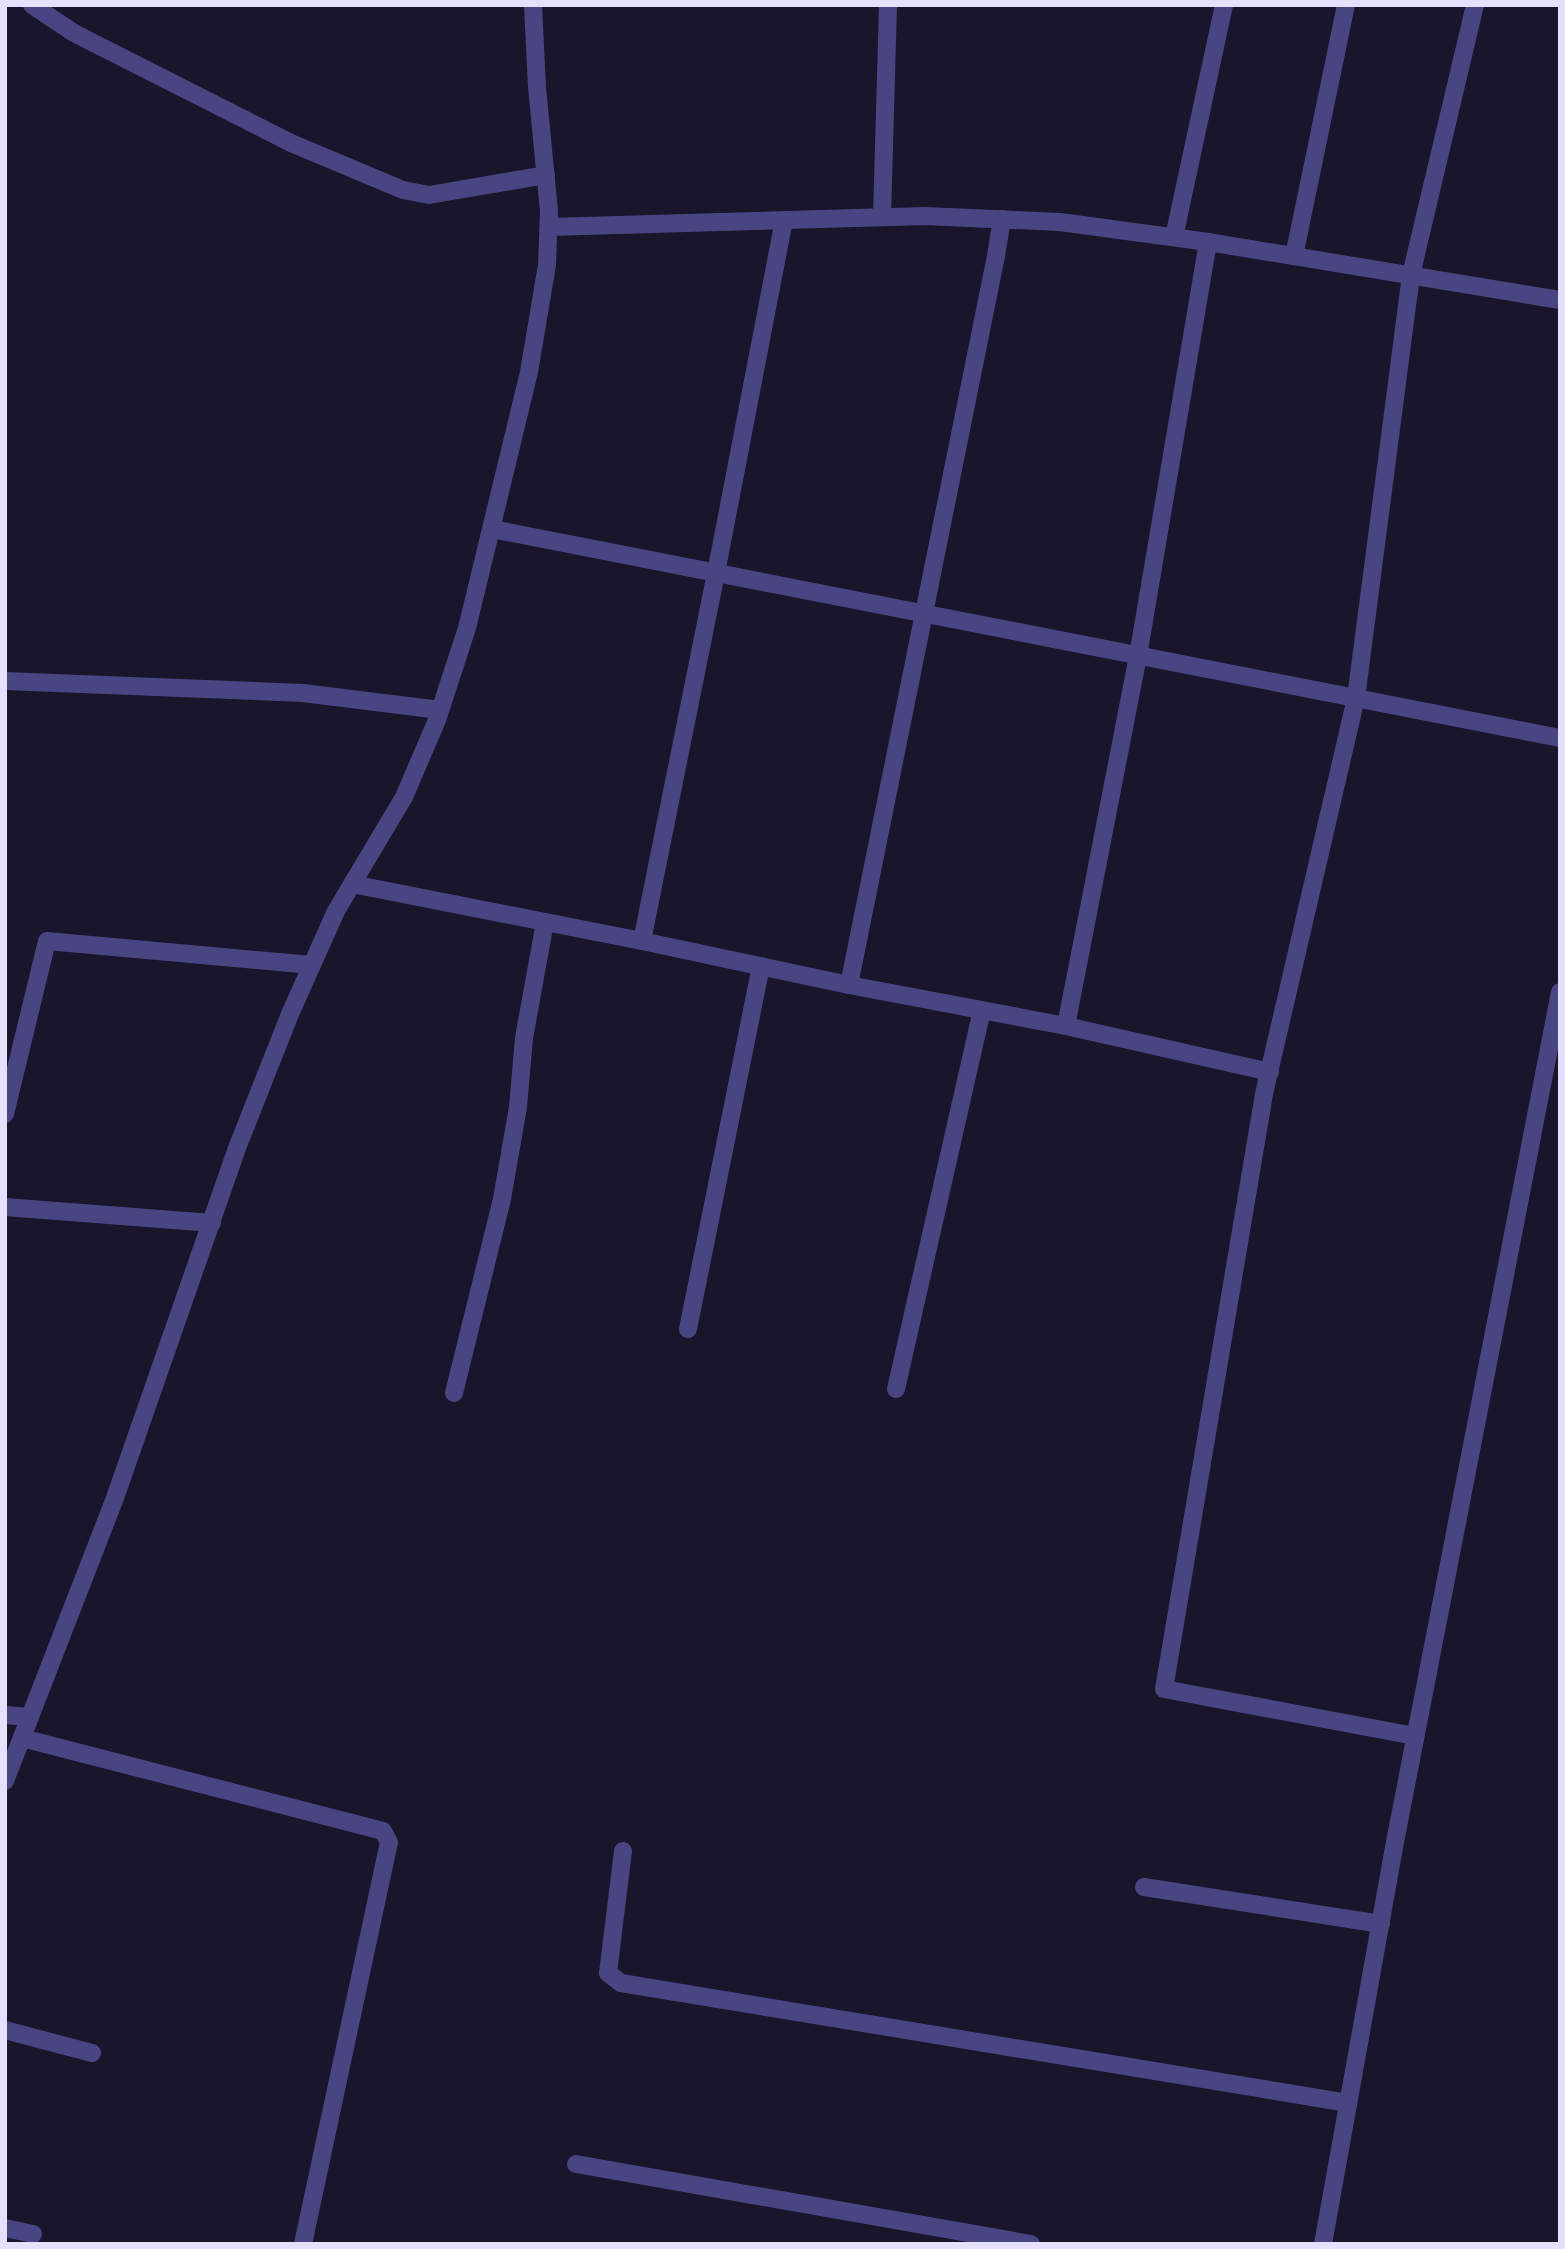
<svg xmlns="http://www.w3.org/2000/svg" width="1565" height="2249" font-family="'IBM Plex Sans',sans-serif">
<rect width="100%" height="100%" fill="#19152a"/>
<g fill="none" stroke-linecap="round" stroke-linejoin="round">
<g stroke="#494583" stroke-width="18">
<path d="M32,5L74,33L291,143L403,190L429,195L546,175"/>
<path d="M882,217L888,5"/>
<path d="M549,227L925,216L1060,222L1208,242L1560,300"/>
<path d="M1174,237L1224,5"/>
<path d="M1294,256L1346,5"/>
<path d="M492,529L1560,738"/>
<path d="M5,681L303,693L440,710"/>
<path d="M352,884L642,941L849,985L1066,1026L1270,1072"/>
<path d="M642,941L716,573L784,220"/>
<path d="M849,985L996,256L1002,219"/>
<path d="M1066,1026L1138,656L1208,242"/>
<path d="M5,1114L47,941L312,965"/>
<path d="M5,1207L212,1223"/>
<path d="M688,1329L761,966"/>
<path d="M896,1389L982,1010"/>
<path d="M454,1393L502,1199L518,1107L524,1038L545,922"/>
<path d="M5,1715L30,1717"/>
<path d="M1415,1736L1164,1689L1264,1094L1356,698L1411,275L1475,5"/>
<path d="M22,1738L383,1831L389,1842L303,2244"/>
<path d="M5,1781L115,1498L237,1148L290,1014L336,911L404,797L437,720L467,628L529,372L547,265L549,211L537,87L533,5"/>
<path d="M623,1851L608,1973L621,1983L1348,2103"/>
<path d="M1144,1887L1381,1924"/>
<path d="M5,2030L92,2053"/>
<path d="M576,2164L1031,2244"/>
<path d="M5,2228L33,2234"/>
<path d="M1323,2244L1395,1842L1560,992"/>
</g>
</g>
<rect width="1565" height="2249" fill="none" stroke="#e5e1fc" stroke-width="14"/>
</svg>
